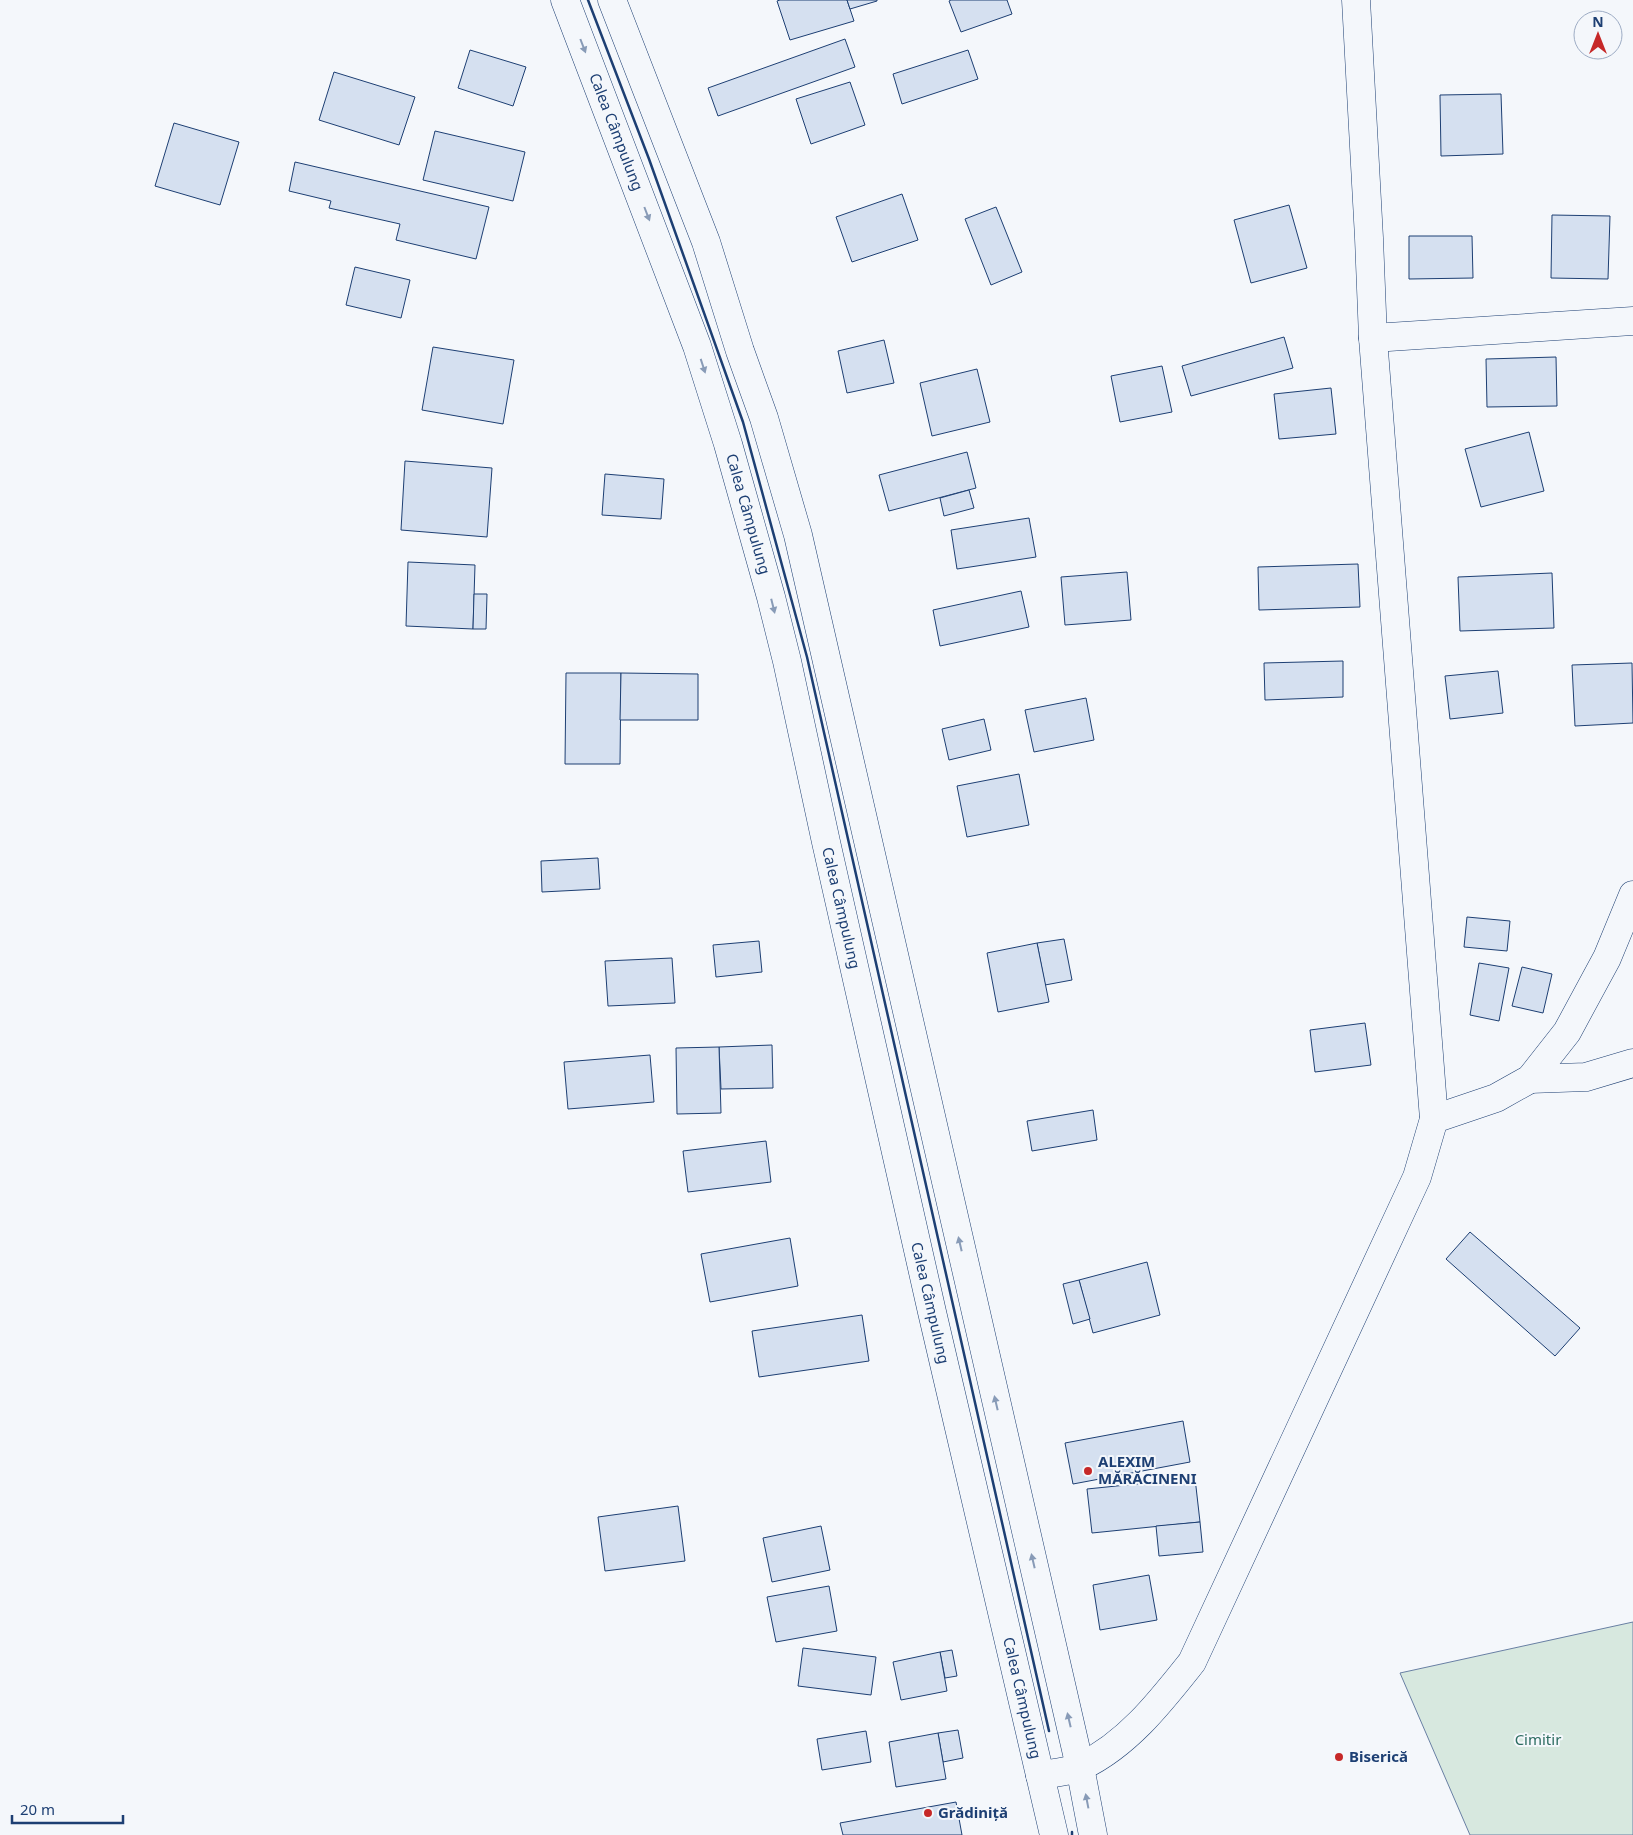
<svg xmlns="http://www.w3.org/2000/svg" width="1633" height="1835" font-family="'Noto Sans',sans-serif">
<rect width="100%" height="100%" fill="#f4f7fb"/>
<path fill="#d7e8df" stroke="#687fa3" d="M1633,1622V1835H1470L1400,1673Z"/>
<g fill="#d5e0f0" stroke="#1d3f73">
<path d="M780,0H847L854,21L790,40L777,1Z"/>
<path d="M847,0H877V1L850,9Z"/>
<path d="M951,0H1007L1012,14L961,32L949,1Z"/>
<path d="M845,39L855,67L718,116L708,88Z"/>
<path d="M470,50L526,67L513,106L458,88Z"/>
<path d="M968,50L978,79L902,104L893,74Z"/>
<path d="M334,72L415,97L399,145L319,120Z"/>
<path d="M850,82L865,125L811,144L796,99Z"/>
<path d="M1501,94L1503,154L1441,156L1440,95Z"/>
<path d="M174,123L239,142L220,205L155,186Z"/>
<path d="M435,131L525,152L513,201L423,180Z"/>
<path d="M295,162L489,207L476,259L396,240L400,224L329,208L331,201L289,191Z"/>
<path d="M902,194L918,240L852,262L836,217Z"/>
<path d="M1289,205L1307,268L1251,283L1234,220Z"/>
<path d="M996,207L1022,272L991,285L965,219Z"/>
<path d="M1552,215L1610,216L1608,279L1551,278Z"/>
<path d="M1409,236H1472L1473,278L1409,279Z"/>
<path d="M355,267L410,280L401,318L346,305Z"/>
<path d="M1284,337L1293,368L1191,396L1182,366Z"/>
<path d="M884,340L894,383L847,393L838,351Z"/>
<path d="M433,347L514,360L503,424L422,410Z"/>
<path d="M1556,357L1557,406L1487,407L1486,359Z"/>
<path d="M1162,366L1172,412L1120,422L1111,376Z"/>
<path d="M977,369L990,422L932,436L920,383Z"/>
<path d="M1331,388L1336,434L1279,439L1274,394Z"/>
<path d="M1529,432L1544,491L1481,507L1465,449Z"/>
<path d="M967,452L976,488L889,511L879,475Z"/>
<path d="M405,461L492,468L487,537L401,530Z"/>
<path d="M605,474L664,479L661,519L602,515Z"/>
<path d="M969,490L974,508L944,516L940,498Z"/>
<path d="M1029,518L1036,557L957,569L951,530Z"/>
<path d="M408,562L475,565L473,629L406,626Z"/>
<path d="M1358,564L1360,607L1259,610L1258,567Z"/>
<path d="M1127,572L1131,620L1065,625L1061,577Z"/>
<path d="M1552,573L1554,628L1460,631L1458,577Z"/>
<path d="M1021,591L1029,627L940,646L933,610Z"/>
<path d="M474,594H487L486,629H473Z"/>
<path d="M1343,661V697L1265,700L1264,663Z"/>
<path d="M1632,663L1633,723L1575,726L1572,665Z"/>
<path d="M1498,671L1503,713L1450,719L1445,676Z"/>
<path d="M566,673H621L620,764H565Z"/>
<path d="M621,673L698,674V720H620Z"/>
<path d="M1086,698L1094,740L1034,752L1025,710Z"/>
<path d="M984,719L991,750L949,760L942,729Z"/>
<path d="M1019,774L1029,825L967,837L957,786Z"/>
<path d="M598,858L600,889L542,892L541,861Z"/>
<path d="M1467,917L1510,921L1507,951L1464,947Z"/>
<path d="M1064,939L1072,980L1045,985L1037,943Z"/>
<path d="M759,941L762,972L716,977L713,945Z"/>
<path d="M1037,943L1049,1002L998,1012L987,953Z"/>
<path d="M672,958L675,1003L608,1006L605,961Z"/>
<path d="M1479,963L1509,968L1499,1021L1470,1015Z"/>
<path d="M1522,967L1552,974L1543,1013L1512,1006Z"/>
<path d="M1365,1023L1371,1065L1315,1072L1310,1030Z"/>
<path d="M772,1045L773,1088L721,1089L719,1047Z"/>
<path d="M719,1047L721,1113L677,1114L676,1048Z"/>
<path d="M650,1055L654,1102L568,1109L564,1062Z"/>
<path d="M1093,1110L1097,1140L1032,1151L1027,1121Z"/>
<path d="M766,1141L771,1182L688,1192L683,1151Z"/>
<path d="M1470,1232L1580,1328L1555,1356L1446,1259Z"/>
<path d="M790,1238L798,1286L710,1302L701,1254Z"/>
<path d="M1147,1262L1160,1315L1093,1333L1079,1280Z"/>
<path d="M1079,1280L1090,1319L1073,1324L1063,1284Z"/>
<path d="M862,1315L869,1361L759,1377L752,1331Z"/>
<path d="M1183,1421L1190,1462L1073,1484L1065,1443Z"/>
<path d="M1195,1478L1200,1522L1092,1533L1087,1489Z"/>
<path d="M678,1506L685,1561L605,1571L598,1517Z"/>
<path d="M1200,1522L1203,1552L1159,1556L1156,1526Z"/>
<path d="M821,1526L830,1570L772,1582L763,1538Z"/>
<path d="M1149,1575L1157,1620L1100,1630L1093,1585Z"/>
<path d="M829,1586L837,1631L776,1642L767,1597Z"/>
<path d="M803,1648L876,1657L871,1695L798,1686Z"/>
<path d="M952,1650L957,1676L945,1678L940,1652Z"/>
<path d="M940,1652L947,1691L901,1700L893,1662Z"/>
<path d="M958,1730L963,1758L943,1762L938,1733Z"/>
<path d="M866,1731L871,1762L822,1770L817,1739Z"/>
<path d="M938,1733L946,1779L896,1787L889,1742Z"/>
<path d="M956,1802L962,1835H843L840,1823Z"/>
</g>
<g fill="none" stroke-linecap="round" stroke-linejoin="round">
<defs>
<g id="street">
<path d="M1356,0L1369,238L1373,338L1434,1119"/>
<path d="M1373,338L1633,321"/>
<path d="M1530,1079L1586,1077L1633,1063"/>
<path d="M1040,1775C1053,1773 1070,1772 1082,1766C1128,1744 1161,1701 1192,1662L1417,1177L1434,1119L1496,1098L1530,1079L1567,1032L1607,958L1633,895"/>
</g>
<g id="highway">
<path d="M565,0L697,346L728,444L771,597L787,661L826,842L932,1312L1054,1835"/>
<path d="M612,0L706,242L740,351L764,418L798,535L1080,1767L1093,1835"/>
</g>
</defs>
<use href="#street" stroke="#1d3f73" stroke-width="29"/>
<use href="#highway" stroke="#1d3f73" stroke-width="29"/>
<use href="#street" stroke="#f4f7fb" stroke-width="28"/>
<use href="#highway" stroke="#f4f7fb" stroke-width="28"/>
<g stroke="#1d3f73" stroke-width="2.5">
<path d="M588,0L649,159L743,422L807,657L1049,1731"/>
<path d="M1072,1832V1835"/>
</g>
</g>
<defs><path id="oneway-solid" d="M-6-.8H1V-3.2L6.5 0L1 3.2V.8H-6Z" transform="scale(1.25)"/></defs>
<g fill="#889bb7">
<use href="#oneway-solid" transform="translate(583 46) rotate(69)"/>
<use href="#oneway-solid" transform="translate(647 214) rotate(69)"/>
<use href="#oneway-solid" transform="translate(703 366) rotate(72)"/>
<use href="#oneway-solid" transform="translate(773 606) rotate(76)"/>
<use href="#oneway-solid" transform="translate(960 1244) rotate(-103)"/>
<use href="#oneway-solid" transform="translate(996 1403) rotate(-103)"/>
<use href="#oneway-solid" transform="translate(1033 1561) rotate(-103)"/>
<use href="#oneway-solid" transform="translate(1069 1720) rotate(-103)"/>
<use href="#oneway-solid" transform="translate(1087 1801) rotate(-101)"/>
</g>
<g fill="#c62828" stroke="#f4f7fb" stroke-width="2">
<circle cx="1088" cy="1471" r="5"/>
<circle cx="1339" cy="1757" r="5"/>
<circle cx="928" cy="1813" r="5"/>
</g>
<g text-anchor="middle" stroke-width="4" stroke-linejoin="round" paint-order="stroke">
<g font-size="15" fill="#1d3f73" stroke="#f4f7fb">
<text transform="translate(616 132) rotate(69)" y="5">Calea Câmpulung</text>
<text transform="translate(748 514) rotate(74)" y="5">Calea Câmpulung</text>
<text transform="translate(841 908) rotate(77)" y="5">Calea Câmpulung</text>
<text transform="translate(930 1303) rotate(77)" y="5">Calea Câmpulung</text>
<text transform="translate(1022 1698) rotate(77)" y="5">Calea Câmpulung</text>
</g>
<g font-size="15" font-weight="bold" fill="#1d3f73" stroke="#f4f7fb" text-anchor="start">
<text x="1098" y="1467">ALEXIM<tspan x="1098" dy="17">MĂRĂCINENI</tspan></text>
<text x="1349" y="1762">Biserică</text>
<text x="938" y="1818">Grădiniță</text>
</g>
<g font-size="15" fill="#2c6c60" stroke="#f4f7fb">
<text x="1538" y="1745">Cimitir</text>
</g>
</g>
<g transform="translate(1598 35)"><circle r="24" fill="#f4f7fb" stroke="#9eadc5"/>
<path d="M0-4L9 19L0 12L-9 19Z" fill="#c62828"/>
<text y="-8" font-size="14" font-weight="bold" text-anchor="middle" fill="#1d3f73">N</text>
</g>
<path d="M12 1815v8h111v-8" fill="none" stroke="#1d3f73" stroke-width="2.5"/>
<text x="20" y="1815" font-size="15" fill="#1d3f73" stroke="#f4f7fb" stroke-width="4" paint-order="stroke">20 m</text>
</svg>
